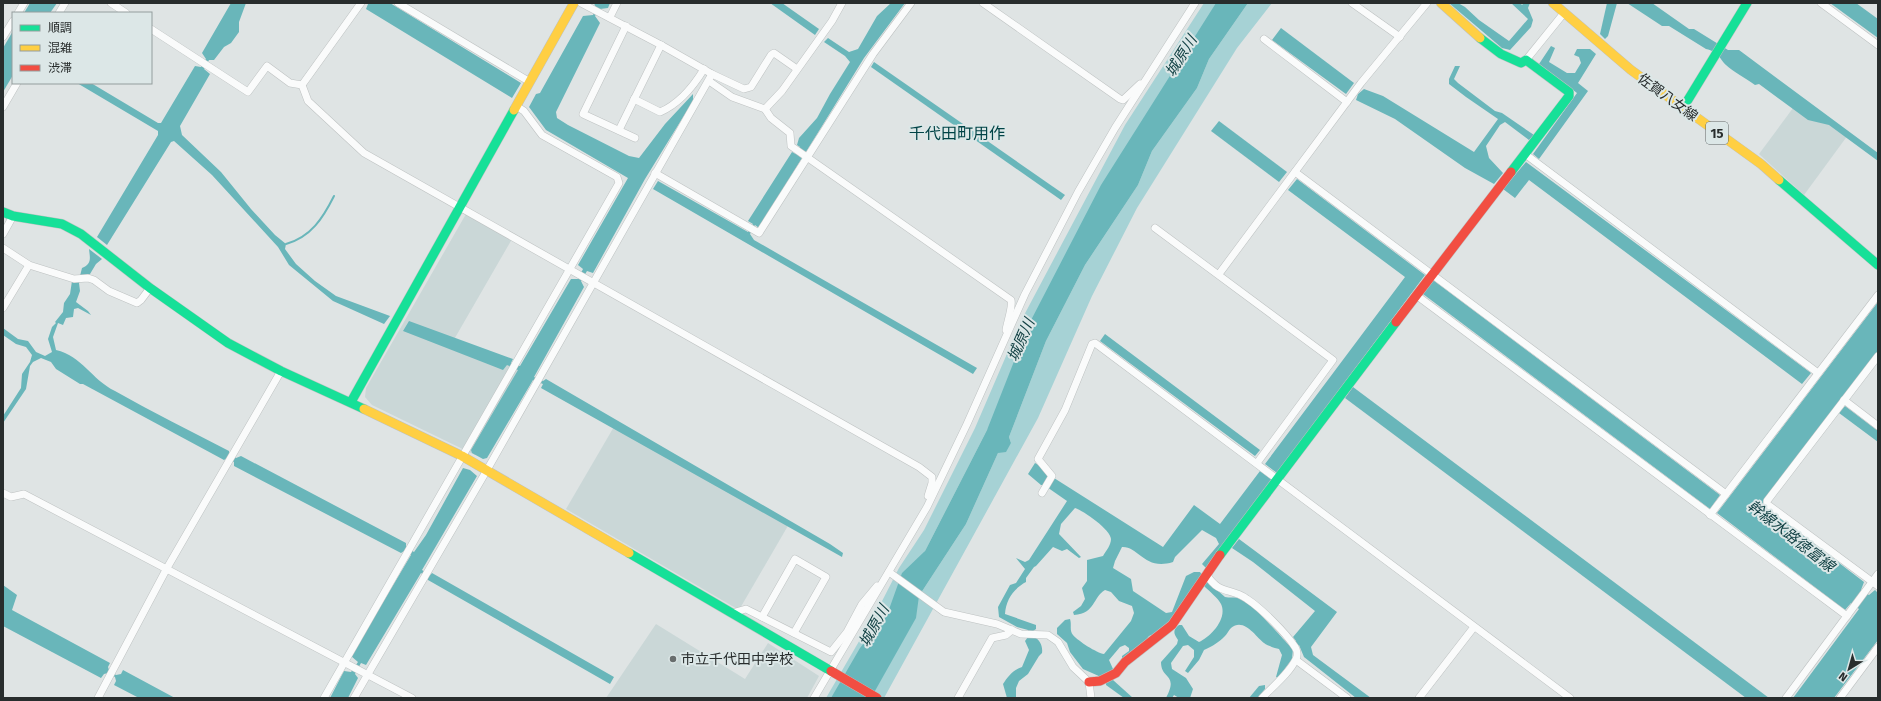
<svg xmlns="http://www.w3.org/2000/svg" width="1881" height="701" font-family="'Fira Sans','Noto Sans JP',sans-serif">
<rect width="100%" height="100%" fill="#dfe4e4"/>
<g fill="#cad7d7">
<path d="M1799,100L1848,135L1804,195L1759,154Z"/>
<path d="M466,214L512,239L452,343L525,370L475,455L372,405L365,397L366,388Z"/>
<path d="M615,425L789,524L739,610L566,509Z"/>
<path d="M656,624L745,679L768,643L819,676L807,698H606Z"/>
</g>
<g fill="#a6d2d5">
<path d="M1204,3H1223L1002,407L987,430L925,551L843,698H826L879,607L899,568L924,530L975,428L1022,319L1125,125Z"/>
<path d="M1248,3H1272L1237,48L1137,208L1092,296L1038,418L884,698H860L919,596L966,524L998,453L1011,443L1009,437L1046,341L1085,265L1138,185L1152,151L1197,88L1209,59Z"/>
</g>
<g fill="#69b6ba">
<path d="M30,3H57L50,13H24Z"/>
<path d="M231,3H246L239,22V32L231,43L224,47L214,60H209L204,69L210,74L180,126L182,135L221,172L251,209L275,235L286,244L285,249L296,264L315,281L336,296L390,316L384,324L333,301L289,265L278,247L212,175L174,141L171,142L107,245L97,237L158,135V131L77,83H91L158,123H161L195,66L201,67L206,59L202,53Z"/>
<path d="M366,3H390L521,83L512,98L366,9L368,4Z"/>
<path d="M594,3H610L608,8L600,9L595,16L600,23L556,112L557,118L568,125L629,156L639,158L665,124L693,94V101L645,179L593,273L587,271L581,281L584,287L534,377L543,381L546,379L830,544L843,553L842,557L541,388L543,384L533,380L487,458L483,459L472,453L471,450L518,370L507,365L503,370L403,331L409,321L513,359L511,363L520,366L571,279H578L583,269L578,265L628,178L546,130L529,107L536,94L540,93L583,16L593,15L596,8Z"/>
<path d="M770,3H782L819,29L815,35Z"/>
<path d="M891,3H905L864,58L806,152L802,150L799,156L802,158L759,228L755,225L750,234L754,240L977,368L973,374L653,189L658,181L748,232L753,224L748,221L792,152L796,154L800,147L797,145L799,138L817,118L830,94L850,62L845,56L824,42L828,38L849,52L858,49L877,16Z"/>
<path d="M1216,3H1248L1209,59L1197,88L1152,151L1138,185L1085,265L1046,341L1009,437L1011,443L1006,452L998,453L966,524L919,596L916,618L871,698H831L860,648L887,615L902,573L925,551L987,430L1028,326L1101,185Z"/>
<path d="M1449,3H1458L1465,7L1479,20L1509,41L1528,19L1511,3H1520L1522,5L1524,3H1530L1528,8L1533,20L1531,27L1510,50L1502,48Z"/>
<path d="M1607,3H1617L1608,36L1605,39L1600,34Z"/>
<path d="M1627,3H1652L1689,29H1694L1728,50H1739L1878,153V161L1829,125L1808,120L1759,84L1755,85C1746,78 1733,72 1726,65C1719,58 1719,52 1706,49L1669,26H1662Z"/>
<path d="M1830,3H1856L1878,19V38Z"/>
<path d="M1281,28L1354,83L1346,94L1272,40Z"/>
<path d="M13,31V75L3,92V48Z"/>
<path d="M1551,46L1555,48L1549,62L1567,73H1575L1581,63L1579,57L1574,55L1577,49H1590L1596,54L1578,83L1588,91L1539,159L1533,154L1577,93L1539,64Z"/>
<path d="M874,62L1065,195L1061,200L871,67Z"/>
<path d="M1455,66H1460L1454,79L1458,83L1495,111L1502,113L1534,135L1529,140L1505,122L1500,125L1486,146L1489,158L1503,173L1494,184L1465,168L1395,119L1356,100L1358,94L1364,89L1383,96L1474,152L1498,119L1466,97L1449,84V79Z"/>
<path d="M1219,121L1287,172L1279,182L1211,131Z"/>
<path d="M1526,162L1811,373L1802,384L1529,180L1515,198L1503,189Z"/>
<path d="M1297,179L1425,275L1277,473L1265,464L1405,277L1288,190Z"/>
<path d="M89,249L102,259L96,264L90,274L82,278L79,283L80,291L76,302L88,311L91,315L78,308L74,309L73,317L66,318L63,325L58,323L53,337L56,350C82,356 91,379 115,391C152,412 191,431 229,451V454L236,458L241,456L406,543V547L414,552L426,535L463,468L470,470L477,476L422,570L430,575L432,573L614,677L610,684L428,580V578L421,573L366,665L361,663L355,674L358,678L348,698H330L344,671L351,672L358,662L351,656L411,555L404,551L401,553L234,466V462L227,458L224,460L83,384H80L56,369L51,362L41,358L33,362L30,366L26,389L3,423V416L21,388L22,374L30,362L32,355L26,347L16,344L3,335V328L18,339L28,341L36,352L45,356L52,352L48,339L52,327L56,323L55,322L63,312L64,303L70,294L72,281L80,276L82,268C92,264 90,258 89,249Z"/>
<path d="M1433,280L1720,495L1710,509L1423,294Z"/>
<path d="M1878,302V351L1762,504L1864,582L1861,590L1869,595L1875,590L1878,593V640L1834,698H1793L1859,609L1851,603L1845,610L1717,513Z"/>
<path d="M1105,334L1260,450L1255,456L1100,341Z"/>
<path d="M1353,387L1769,698H1746L1345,398Z"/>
<path d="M1845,406L1878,431V442L1839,413Z"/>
<path d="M1035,463C1043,466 1045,476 1054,478L1163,547L1194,505L1220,524L1260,471L1272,480L1206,568L1202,564L1219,544L1216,538L1202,530L1175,557L1173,562C1144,571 1139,546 1122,547L1115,561L1113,568L1131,579L1133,591L1166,613L1172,612L1186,576L1194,572H1200L1202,575L1172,622L1154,634L1149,636L1142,645L1122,660V656L1129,651V648L1125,645L1120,647L1109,660L1113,669L1109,674L1101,677L1083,669L1070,652L1067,643L1057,634V628L1065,620L1070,619C1072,625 1069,630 1073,635C1078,641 1097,653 1104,654L1131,621L1134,613L1132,606L1119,601L1111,592L1105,590C1092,598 1096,613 1074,615L1073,612L1081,606L1085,599L1082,588L1087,581V560L1103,556C1106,551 1111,545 1111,539C1111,530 1084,511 1075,508L1061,524L1059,534L1081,557L1079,558L1067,549L1062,551L1053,547L1036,566L1034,567L1026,578V582C1013,589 1006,600 1005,614L1036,625V629L1033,631L1034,637C1040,640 1043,646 1042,653L1039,656L1028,674L1019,681L1016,688V698H1007L1003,684C1008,676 1013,670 1022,667L1029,650L1025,641L1028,637V630L1017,627L999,617L998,607L1010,585L1016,583L1025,569L1016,558L1025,562L1029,560L1067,501L1044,485H1041L1028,474Z"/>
<path d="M1239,539L1337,612L1311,647L1313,655L1371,698H1356L1304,657L1299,645L1293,649L1292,659L1278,678L1276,677L1282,655L1279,649C1275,648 1268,646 1264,643C1256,637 1244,617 1231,628C1229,630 1227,634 1225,636C1219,642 1213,646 1204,650L1199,660L1188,673L1185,671L1194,657V650L1188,645L1183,646L1171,663L1172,669L1186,678L1193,689L1190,698H1179L1174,695L1172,698H1166C1179,673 1161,680 1161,662L1177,644L1178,640C1173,633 1173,630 1179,625H1182L1189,636L1199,642C1210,637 1228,619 1221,604C1218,598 1209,591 1204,586V582L1209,583L1225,597C1229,598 1234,597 1238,598C1252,602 1278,634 1289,645L1296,641L1293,637L1315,611L1253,562L1232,548Z"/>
<path d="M3,585L17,595L12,610L110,663L108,667L109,670L116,675L121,674L123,670L175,698H139L114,685L116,681L115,677L108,673L104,674L101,678L3,626Z"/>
<path d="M1109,679L1113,680L1133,698H1124L1106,685V682Z"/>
<path d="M1265,685V689L1258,698H1249L1259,686Z"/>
</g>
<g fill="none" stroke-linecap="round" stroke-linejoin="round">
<path stroke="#69b6ba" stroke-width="2" d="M286,244C311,237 323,218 334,196"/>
<defs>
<g id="street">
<path d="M111,3L126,13"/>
<path d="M398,3L530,82"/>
<path d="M581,3L661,45L712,74L744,89L751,87L771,55L774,53L797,69"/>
<path d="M983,3L1120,99L1123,100L1140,84"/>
<path d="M1352,3L1400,37"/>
<path d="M1821,3L1878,45"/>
<path d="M18,13L24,3"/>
<path d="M59,13L65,3"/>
<path d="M610,17L617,3"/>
<path d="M626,26L583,114L635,138"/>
<path d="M151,29L248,92L267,66L290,83L302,85"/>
<path d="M3,37L13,21"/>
<path d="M1264,39L1347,102"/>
<path d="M1526,60L1564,13"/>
<path d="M709,81L732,97L765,109L771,118L790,133L791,146L1011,300C1013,306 1007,323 1006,330"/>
<path d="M302,85L308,101L364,153L919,467L932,477V483L928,496"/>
<path d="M302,85L361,3"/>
<path d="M634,99L660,112C679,104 693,87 704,69"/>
<path d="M3,107L17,83"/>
<path d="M765,109L782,91L832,21L842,3"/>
<path d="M619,130L661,45"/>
<path d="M1525,154L1818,373"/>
<path d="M1295,172L1726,494"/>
<path d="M655,173L759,233L873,54L911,3"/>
<path d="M1155,228L1333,360L1257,463"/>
<path d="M3,234L13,216"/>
<path d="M3,248L29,265L74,279L88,278L94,280L109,291L137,303L141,300L150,288"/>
<path d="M1219,274L1361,83L1427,3"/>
<path d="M1416,295L1847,616"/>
<path d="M3,308L29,265"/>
<path d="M1878,356L1767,501V504L1878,586"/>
<path d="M1844,400L1878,426"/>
<path d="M3,493L11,497L24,494L412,698"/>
<path d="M1042,493L1052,476L1038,459L1065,410L1092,344L1095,343L1570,698"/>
<path d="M1710,515L1878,295"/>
<path d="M889,572L944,612L997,624L1021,634L1048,635L1058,642L1073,667L1089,682L1091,698"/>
<path d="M1206,574C1220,596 1230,587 1247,599C1261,608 1286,633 1295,647C1297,650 1298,655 1296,659C1289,674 1273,686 1262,698"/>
<path d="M732,613L746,609L831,652L847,632L862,604L877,586"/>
<path d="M762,617L795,559L826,577L794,633"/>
<path d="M1296,660L1347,698"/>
<path d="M98,698L167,568L281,371"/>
<path d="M324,698L619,183L617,177L542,135L524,111L516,106"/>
<path d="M354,698L487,470L712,74"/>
<path d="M814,698L927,507L967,424L1025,294L1078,192L1115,128L1195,3"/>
<path d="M958,698L992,638L1006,635L1012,630"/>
<path d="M1419,698L1474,627"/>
<path d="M1786,698L1878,574"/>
<path d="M1840,698L1878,647"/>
</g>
<g id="fast">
<path d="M1480,38L1501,54L1521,63L1526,60L1569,92V96L1511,172"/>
<path d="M1683,108L1747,3"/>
<path d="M1779,180L1878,265"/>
<path d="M3,212L13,216L62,224L81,234L150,288L228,343L281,371L364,409"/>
<path d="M351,402L514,110"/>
<path d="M629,553L831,671"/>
<path d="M1220,555L1396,322"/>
</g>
<g id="slow">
<path d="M1441,3L1480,38"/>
<path d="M1553,3L1631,70L1761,164L1779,180"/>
<path d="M514,110L574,3"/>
<path d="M364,409L462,456L629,553"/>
</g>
<g id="jam">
<path d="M1396,322L1511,172"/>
<path d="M831,671L877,698"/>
<path d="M1089,682L1100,681L1116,673L1125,662L1172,625L1220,555"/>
</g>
</defs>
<use href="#street" stroke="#bec2c2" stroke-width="8"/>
<use href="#fast" stroke="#bec2c2" stroke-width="10"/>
<use href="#slow" stroke="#bec2c2" stroke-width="10"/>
<use href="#jam" stroke="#bec2c2" stroke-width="10"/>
<use href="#street" stroke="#fafbfb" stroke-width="7"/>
<use href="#fast" stroke="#16e098" stroke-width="9"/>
<use href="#slow" stroke="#ffcf43" stroke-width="9"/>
<use href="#jam" stroke="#f24e42" stroke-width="9"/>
</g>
<circle fill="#686d6d" stroke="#dce7e7" stroke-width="1.5" cx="673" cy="659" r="4"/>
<g text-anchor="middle" stroke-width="4" stroke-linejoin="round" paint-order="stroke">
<rect fill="#dce7e7" stroke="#5e6565" stroke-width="1" x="1706" y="122" width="22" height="22" rx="3"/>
<g font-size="13" font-weight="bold" fill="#282d2d">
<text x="1717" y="138">15</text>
</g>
<g font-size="14" fill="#282d2d" stroke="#dce7e7">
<text transform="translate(1668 97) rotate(36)" y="5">佐賀八女線</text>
</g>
<g font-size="14" fill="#282d2d" stroke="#dce7e7" text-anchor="start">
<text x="681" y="664">市立千代田中学校</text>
</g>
<g font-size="15" font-style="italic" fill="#0e3e41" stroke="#dce7e7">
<text transform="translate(1181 56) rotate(-58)" y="5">城原川</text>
<text transform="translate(1021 340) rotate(-66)" y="5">城原川</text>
<text transform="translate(1791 536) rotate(38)" y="5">幹線水路徳富線</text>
<text transform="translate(874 626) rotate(-61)" y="5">城原川</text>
</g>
<g font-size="16" fill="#004346" stroke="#dce7e7">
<text x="957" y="139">千代田町用作</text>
</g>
</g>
<rect width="1881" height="701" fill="none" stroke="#282d2d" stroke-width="8"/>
<rect x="12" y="12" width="140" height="72" fill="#dce7e7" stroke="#949d9d"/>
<rect x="20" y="25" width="20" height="6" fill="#16e098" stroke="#949d9d"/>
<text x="48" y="32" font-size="12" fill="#282d2d">順調</text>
<rect x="20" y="45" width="20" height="6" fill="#ffcf43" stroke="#949d9d"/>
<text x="48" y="52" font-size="12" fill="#282d2d">混雑</text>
<rect x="20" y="65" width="20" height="6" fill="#f24e42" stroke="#949d9d"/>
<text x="48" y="72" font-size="12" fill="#282d2d">渋滞</text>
<g transform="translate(1849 669) rotate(217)" stroke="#dce7e7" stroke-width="3" paint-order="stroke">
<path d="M0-3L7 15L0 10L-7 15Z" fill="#282d2d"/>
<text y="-6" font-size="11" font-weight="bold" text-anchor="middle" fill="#282d2d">N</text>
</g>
</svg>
